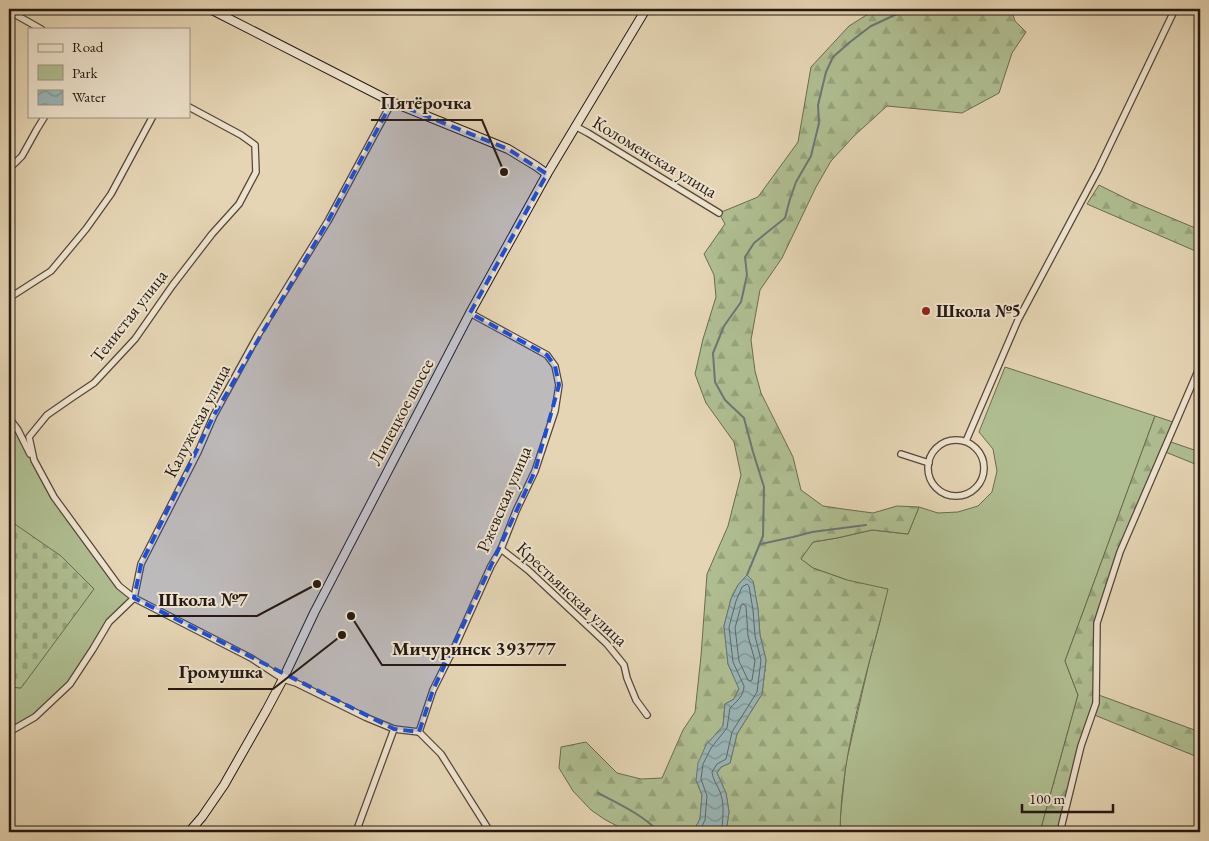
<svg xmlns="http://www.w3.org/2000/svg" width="1209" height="841" font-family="'EB Garamond',serif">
<defs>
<pattern id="forest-firs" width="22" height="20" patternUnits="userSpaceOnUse" patternTransform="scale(1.25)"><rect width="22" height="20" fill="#afbe91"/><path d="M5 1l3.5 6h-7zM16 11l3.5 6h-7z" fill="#96a37c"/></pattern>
<pattern id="cemetery-stones" width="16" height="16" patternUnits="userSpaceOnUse" patternTransform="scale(1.25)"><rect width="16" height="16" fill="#afbe91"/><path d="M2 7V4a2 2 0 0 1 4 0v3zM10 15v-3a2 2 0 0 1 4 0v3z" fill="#96a37c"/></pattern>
<pattern id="water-waves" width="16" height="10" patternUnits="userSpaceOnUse" patternTransform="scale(1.25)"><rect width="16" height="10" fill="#99b6b7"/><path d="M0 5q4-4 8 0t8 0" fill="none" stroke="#7d9394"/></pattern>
</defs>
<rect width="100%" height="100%" fill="#e5d5b4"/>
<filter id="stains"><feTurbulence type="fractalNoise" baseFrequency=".004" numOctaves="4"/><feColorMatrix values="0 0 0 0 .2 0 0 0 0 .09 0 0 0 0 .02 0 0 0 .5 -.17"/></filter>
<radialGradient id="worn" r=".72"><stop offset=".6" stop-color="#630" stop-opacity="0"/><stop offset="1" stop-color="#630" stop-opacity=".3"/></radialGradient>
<g fill="#afbe91" stroke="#6a6b52">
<path d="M1005,367L1155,416L1065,661L1078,695L1040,832H840V820L846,763L869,663L881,618L847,580L813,568L800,559L813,542L837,538L872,530L908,534L919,507L938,513L958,512L978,506L992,492L997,471L993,449L979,432Z"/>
<path d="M9,418L54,498L119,586L134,598L109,622L70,684L35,717L9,732V687L21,688L14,523L9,520Z"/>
<path d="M1168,441L1200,452V466L1163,451Z"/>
</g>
<g fill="url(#forest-firs)" stroke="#6a6b52">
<path d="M876,9H1011L1015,21L1026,32L1012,53L999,93L962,113L887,106L854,136L831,161L816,187L782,258L760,290L751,340L755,371L761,393L793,457L801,490L823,506L843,509L873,513L897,506L919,507L908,534L872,530L837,538L813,542L801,559L813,568L847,580L888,589C869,669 841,749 840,832H726L729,812L726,793L717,773L721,767L730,763L737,734L762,694L766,660L760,635L758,609L753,581L747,575L738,585L731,599L724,626L728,664L739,688L734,699L725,704L723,726L706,745L696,780L702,795L700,819L693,832H628L604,819L591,810L573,791L559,768L561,747L586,742L617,773L641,779L662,778L683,730L695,712L701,656L707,574L728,526L741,475L734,442L706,403L695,374L703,339L716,297L714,275L704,254L725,224L719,213L758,197L798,142L811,67L849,26Z"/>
<path d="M1099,185L1131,201L1200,230V253L1087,204Z"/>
<path d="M1155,416L1176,423L1120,552L1097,623L1096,694L1200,732V758L1092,714L1060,832H1040L1078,695L1065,661Z"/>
</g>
<path fill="url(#cemetery-stones)" stroke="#6a6b52" d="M9,520L61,556L94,589L21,688L9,687Z"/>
<path fill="url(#water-waves)" stroke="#6b7775" d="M747,575L753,581L758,609L760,635L766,660L762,694L737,734L730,763L721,767L717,773L726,793L729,812L726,832H693L700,819L702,795L696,780L698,763L706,745L723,726L725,704L734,699L739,689L728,664L724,626L731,599L738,585Z"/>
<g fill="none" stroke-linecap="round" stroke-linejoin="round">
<g stroke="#5f6765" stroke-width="1">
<path d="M743,604L746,606L748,636L755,661L752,680L750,681L748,680L739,661L735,628L741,606Z"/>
<path d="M699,832L705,820L707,796L701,779L703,764L711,748L727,728L730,708C736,702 744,696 744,686L733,662L729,627L736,601L742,587L747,584L749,586L753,610L755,636L761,660L757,692L732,732L726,759L717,764L712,772C713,781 719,787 721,795C725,807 722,820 722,832"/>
</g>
<g stroke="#6b7775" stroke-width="2">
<path d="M761,544L793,537L812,532L866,525"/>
<path d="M747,575L763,536L764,487L753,452L744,418L725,400L715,382L713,353L724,326L741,302L747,275L745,257L754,243L785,218L790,199L796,182L811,156L819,123L818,105L826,72L833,57L850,42L871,26L908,9"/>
<path d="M598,793C619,804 643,815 659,832"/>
</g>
<defs>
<g id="street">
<path d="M9,11L41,29"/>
<path d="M422,11L423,9"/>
<path d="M189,107L241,135L255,145L256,172L239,204L212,234L172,286L135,339L94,383L73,397L47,415L29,437L34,460L54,497L119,586L134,598L251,658L283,679L296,683L365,717L394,729L419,732L441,754L487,827L488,832"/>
<path d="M575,126L588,133L719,213"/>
<path d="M9,169L22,156L37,129L45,116"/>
<path d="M9,298L51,271L86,229L111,194L153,116"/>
<path d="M9,418L18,430L30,454"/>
<circle cx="956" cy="468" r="28"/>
<path d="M966,441L1018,320L1098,170L1175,9"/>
<path d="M901,454L929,463"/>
<path d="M501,549L528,570L607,644L624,665L627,678L636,700L647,715"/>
<path d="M9,732L35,717L70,684L93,649L109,622L134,598L141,564L198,452L214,415L258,335L328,221L392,102"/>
<path d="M419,732L433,690L456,644L491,566L501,549L516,511L535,471L555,411L559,385L555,366L547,355L470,313"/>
<path d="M356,832L394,729"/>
<path d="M1060,832L1081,746L1096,703L1097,623L1120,552L1200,366"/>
</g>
<g id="secondary">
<path d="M210,9L392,102L508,149L536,166L547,174"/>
<path d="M189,832L202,817L224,785L266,711L283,679L314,613L470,313L547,174L646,9"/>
</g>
</defs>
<use href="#street" stroke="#55473b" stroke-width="8"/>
<use href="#secondary" stroke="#251813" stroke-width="10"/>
<use href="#street" stroke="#eee4ce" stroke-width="5.5"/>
<use href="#secondary" stroke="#eee4ce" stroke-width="8"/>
</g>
<path fill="#1d4ed8" fill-opacity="0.2" stroke="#1d4ed8" stroke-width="4" stroke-dasharray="10 6" stroke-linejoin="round" d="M392,102L508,149L547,174L470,313L547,355L555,366L559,385L535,471L433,690L419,732L394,729L134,598L141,564L214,415L328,221Z"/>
<circle fill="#8f2418" stroke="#eee4ce" stroke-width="2" cx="926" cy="311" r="5"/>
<g text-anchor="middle" stroke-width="4" stroke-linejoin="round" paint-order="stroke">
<g font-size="18" fill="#251813" stroke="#eee4ce">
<text transform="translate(655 157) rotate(31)" y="6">Коломенская улица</text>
<text transform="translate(129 316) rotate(-52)" y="6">Тенистая улица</text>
<text transform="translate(401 412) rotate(-62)" y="6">Липецкое шоссе</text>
<text transform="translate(197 421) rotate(-63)" y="6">Калужская улица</text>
<text transform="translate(504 499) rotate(-67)" y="6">Ржевская улица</text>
<text transform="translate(572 594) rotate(43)" y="6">Крестьянская улица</text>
</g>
<g font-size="18" font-weight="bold" fill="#251813" stroke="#eee4ce" text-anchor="start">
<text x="936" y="317">Школа №5</text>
</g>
</g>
<path fill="none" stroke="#251813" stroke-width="2" d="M504 172L482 120H371M317 584L257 616H148M351 616L382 665H566M342 635L273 689H168"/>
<g fill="#251813" stroke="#eee4ce" stroke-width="2">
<circle cx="504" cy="172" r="5"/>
<circle cx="317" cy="584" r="5"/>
<circle cx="351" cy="616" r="5"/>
<circle cx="342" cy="635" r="5"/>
</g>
<g font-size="19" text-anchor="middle" font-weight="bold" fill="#251813" stroke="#eee4ce" stroke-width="4" stroke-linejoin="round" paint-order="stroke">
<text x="426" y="109">Пятёрочка</text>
<text x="203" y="606">Школа №7</text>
<text x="474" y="655">Мичуринск 393777</text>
<text x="221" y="678">Громушка</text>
</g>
<rect width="1209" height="841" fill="none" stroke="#e5d5b4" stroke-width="30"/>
<rect x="10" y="10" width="1189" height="821" fill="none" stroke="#251813" stroke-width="2.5"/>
<rect x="15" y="15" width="1179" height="811" fill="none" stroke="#251813"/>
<rect x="28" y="28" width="162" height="90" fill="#eee4ce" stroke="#9e9283"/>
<rect x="38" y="44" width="25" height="8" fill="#eee4ce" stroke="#9e9283"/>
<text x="72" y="52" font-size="15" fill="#251813">Road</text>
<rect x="38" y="65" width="25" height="15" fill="#afbe91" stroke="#9e9283"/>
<text x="72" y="78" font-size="15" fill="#251813">Park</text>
<rect x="38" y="90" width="25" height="15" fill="url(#water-waves)" stroke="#9e9283"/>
<text x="72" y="102" font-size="15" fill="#251813">Water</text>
<path d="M1022 804v8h91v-8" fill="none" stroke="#251813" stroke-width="2.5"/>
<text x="1029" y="804" font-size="15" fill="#251813" stroke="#eee4ce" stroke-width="4" paint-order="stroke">100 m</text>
<rect width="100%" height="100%" filter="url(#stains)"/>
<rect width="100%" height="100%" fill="url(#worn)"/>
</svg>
